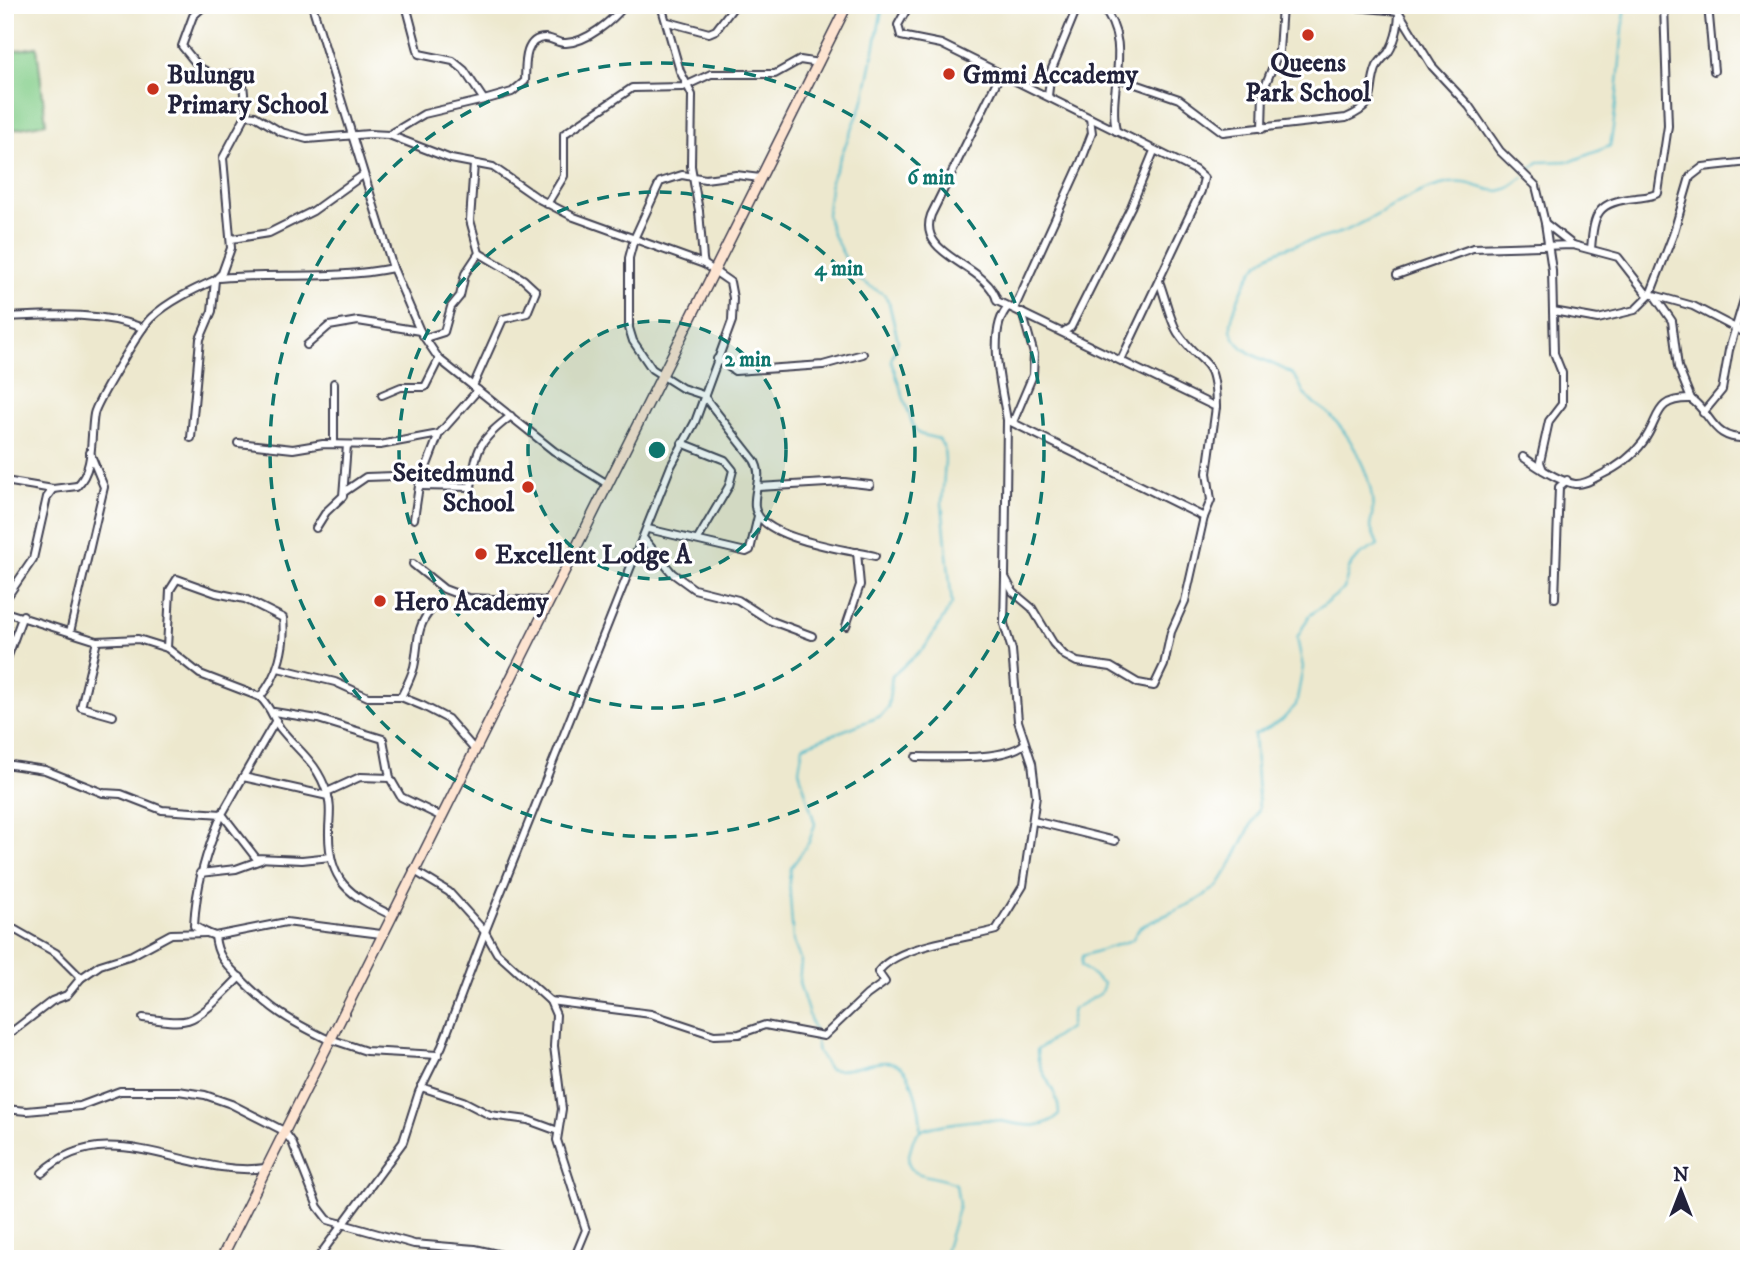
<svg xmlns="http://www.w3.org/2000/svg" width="1754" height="1264" font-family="'IM FELL DW Pica',serif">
<rect width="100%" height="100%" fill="#fff"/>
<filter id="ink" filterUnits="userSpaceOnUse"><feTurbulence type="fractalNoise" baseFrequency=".0143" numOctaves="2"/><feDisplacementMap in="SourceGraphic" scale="14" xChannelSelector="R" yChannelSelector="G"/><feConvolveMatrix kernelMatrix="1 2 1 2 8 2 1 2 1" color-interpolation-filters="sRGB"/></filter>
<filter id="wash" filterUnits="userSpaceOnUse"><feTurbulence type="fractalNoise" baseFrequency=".00686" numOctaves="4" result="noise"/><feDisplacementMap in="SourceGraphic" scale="28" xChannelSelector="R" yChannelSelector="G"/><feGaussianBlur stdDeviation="1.57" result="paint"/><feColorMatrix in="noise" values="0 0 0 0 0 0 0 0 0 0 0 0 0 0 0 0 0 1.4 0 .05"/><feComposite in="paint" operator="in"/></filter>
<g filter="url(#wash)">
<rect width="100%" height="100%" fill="#ede8ce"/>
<path fill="#86cf8c" stroke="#547864" stroke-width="2" d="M37,47L46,123L5,131V52Z"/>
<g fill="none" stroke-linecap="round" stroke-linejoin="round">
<g stroke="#4ebaca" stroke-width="2">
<path d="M1527,173L1538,162L1572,161L1610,146C1619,99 1619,53 1626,5"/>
<path d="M814,1031L799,983L801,961L793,941L789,880L791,868L809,842L815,824L799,770L803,746L881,716L888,707L892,676L925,647L952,604L942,503L945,460L944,448L939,439L919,434L913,426L891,360L898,341L889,303L885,295L856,278L832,233L827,215L831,180L864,100L883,5"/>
<path d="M815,1036L818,1052L829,1069C861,1076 898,1039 913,1087C917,1102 922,1115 920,1130"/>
<path d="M943,1259L959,1205L956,1184C945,1179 922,1176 915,1172C906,1166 908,1157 911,1148C912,1140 915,1134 922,1130C932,1125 980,1119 992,1120C1016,1122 1038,1134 1059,1115C1060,1090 1037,1074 1037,1050L1069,1028L1073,1009L1100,994L1104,984L1081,966L1082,956L1132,940L1140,927L1196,901L1217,887L1233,861L1259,809L1254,735L1282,720L1296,705L1303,667L1297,638L1309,616L1344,589L1349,568L1360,555L1378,545L1370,526C1381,491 1355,441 1331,416C1324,408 1312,404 1306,396C1300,389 1300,380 1292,374C1275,362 1240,356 1232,333C1226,319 1249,272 1260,262C1281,244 1314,242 1339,233C1377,220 1409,190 1450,183C1481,178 1494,207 1523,177"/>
</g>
</g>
</g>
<g filter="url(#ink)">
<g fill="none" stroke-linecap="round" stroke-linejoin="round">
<defs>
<g id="street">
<path d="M312,5L393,268L420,331L439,359L554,451L606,483"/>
<path d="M374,5H412"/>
<path d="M909,5L898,25L901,36L941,44L1195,170L1204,178L1201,191L1121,360"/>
<path d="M1101,5C1135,46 1107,86 1116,131"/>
<path d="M1333,5L1399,11"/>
<path d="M1708,5L1714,71"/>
<path d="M1283,9L1311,5"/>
<path d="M1400,14L1432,66L1469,106L1500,151L1536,186L1545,223L1573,245"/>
<path d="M668,22L709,33L716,30L735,5"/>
<path d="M1001,73L931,215C916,257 988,264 997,301L1216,407L1207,473L1211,500L1204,517L1007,420C1002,390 986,330 1008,307"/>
<path d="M1118,78L1179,99L1223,132L1346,118C1381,103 1366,93 1377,66C1380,61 1384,57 1388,53C1396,41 1401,19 1398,5"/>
<path d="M1048,96L1051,71L1078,5"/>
<path d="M484,100L512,92L525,81C526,70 522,38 545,38C552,38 559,44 566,43C587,42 612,21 625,5"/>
<path d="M246,115L255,116L281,132L307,139L369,134L389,135L451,159L493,167L539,199L574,217L704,264"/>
<path d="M1262,129L1263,91L1279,51L1282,5"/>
<path d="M389,135L424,114L484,100L464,70L453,61L419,54L406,5"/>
<path d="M760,178L736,175L705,179L682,175L660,182L634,239L629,258V328L633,341L652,369L682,388L703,395L754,460C764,476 753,490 755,507C759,539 849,550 875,556"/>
<path d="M547,204L564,176V134L632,88L683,87L711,74H775L800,60L819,63"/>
<path d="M232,239L269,233L313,211L363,175"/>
<path d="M1591,249C1594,212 1597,202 1636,198C1644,197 1651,197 1658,193L1668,126L1664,5"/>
<path d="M1397,275L1473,248L1573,245L1618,257L1646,293L1693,306L1749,335"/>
<path d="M219,278C277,273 335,280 393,268"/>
<path d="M1159,281C1165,296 1170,321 1178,333C1203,370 1215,352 1216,407"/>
<path d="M1656,298L1672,321L1678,367L1691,399"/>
<path d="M1014,309L1081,162L1092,133L1090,118"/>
<path d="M1553,311L1598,319L1635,310L1650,295L1673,235L1690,177L1703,167L1749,162"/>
<path d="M5,317C51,315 99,311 143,328"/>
<path d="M1063,332L1071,327L1131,207L1154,151"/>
<path d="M425,338L444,332L451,307L460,296L465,274L479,253L470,220L474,164"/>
<path d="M307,345L329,326L358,321L420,331"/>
<path d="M717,359L735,371L823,365L863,354"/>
<path d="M473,386L503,319L527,313L536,291L523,279L479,253"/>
<path d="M382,395L401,387H425L439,359"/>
<path d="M1703,413L1722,390L1729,350L1749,283"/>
<path d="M1007,420L1005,577L1013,592L1032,608L1053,643L1064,655L1077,662L1111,667L1138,683L1154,686L1164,665L1171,632L1185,601L1204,517"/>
<path d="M1013,422L1033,375L1034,354L1022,312"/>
<path d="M191,438L200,339L212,311L215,280L222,273L231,248L223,158L246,115L242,73L213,75L200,68L182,46L193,16L205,5"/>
<path d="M238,443L293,449L323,444L380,445L439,434L478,390"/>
<path d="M682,443L725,460L733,470L729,486L698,539"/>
<path d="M334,444V383"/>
<path d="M1523,457C1536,466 1559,482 1575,484C1584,485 1593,479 1601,475C1618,467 1632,457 1643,442C1661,418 1653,398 1691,399C1713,414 1711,441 1749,438"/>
<path d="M1543,470L1540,462L1549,421L1562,404V373L1554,353L1552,270L1545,223"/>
<path d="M5,481L53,489"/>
<path d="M419,486L471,487C477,448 478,441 511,416"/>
<path d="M758,487L844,482L870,485"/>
<path d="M344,492L366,477L423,475"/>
<path d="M414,519L419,486L439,434"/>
<path d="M316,528L326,512L343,496L347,445"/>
<path d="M648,529L746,552L750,550L758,516"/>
<path d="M644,539L672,573L694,589L738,600L769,620L812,636"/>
<path d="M413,564L444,589L468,598L547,601"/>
<path d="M1555,598L1559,487L1567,480"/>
<path d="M5,600L33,559L47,497L53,489L77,486C95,469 90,436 94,414C96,403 142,326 151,318C169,301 193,290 215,280"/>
<path d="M5,612L97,641L138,639L167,648L200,674L260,697C278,676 286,646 283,618L245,599L216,593L177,579L170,590L167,648"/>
<path d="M846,626L860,585L857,552"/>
<path d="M70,632L104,487L90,453"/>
<path d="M97,641L81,707L113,716"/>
<path d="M5,664L23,615"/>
<path d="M278,668L335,682L368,697H401L423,706L448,719L474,749"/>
<path d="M260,697C272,709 272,717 280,728C299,752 317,762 327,793C332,806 329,818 329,831C328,882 349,895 391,915"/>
<path d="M401,697C406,687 411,678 414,667C419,645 415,627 431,610"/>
<path d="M274,712L318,719L383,739L390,778L401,797L440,816"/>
<path d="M276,720L243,777L328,796"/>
<path d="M916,757C943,757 1004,761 1024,744"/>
<path d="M5,764L45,770L103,793L121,794L162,810L222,814C206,852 196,885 194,926L207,933L171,934L132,955L100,965L81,978L67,995L52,1001L13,1031L5,1027"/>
<path d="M243,777L222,814L256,858L302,860L331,857"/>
<path d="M327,792L360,777L390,778"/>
<path d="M1034,821L1115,841"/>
<path d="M413,870L449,892L485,932L671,466L695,422L732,321L733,298L730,282L704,264L703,259L699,211L691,166L692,95L680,71L661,5"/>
<path d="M200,873L236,869L261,860"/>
<path d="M5,924L56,953L81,978"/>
<path d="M485,932L497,953L550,1001L651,1014L714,1035L739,1034L765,1025L824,1036L867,995L885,982L878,972C897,945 965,939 996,930L1023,886L1036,796L1032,763L1018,721L1012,650L1004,624L1005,577"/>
<path d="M207,933L215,936L286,922L381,934"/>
<path d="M215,936C217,956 225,963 239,977C271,1010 288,1020 329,1040"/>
<path d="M550,1001L556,1015L554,1046L562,1109L557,1140L586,1230L574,1259"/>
<path d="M143,1018C156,1019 175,1024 188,1020C205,1015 226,990 240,977"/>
<path d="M330,1039L366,1051L438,1055"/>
<path d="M421,1087L463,1101L490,1115L528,1120L558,1131"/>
<path d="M5,1109L27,1111L80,1106L120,1091H178L205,1095L231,1104L284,1131L292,1142L318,1207L328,1220L414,1244L475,1249L520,1259"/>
<path d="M42,1173C107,1111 190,1179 265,1168"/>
<path d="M145,1259H170"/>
<path d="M317,1259L403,1142L419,1092L442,1046L485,932"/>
</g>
<path id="secondary" d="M221,1259L847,5"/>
</defs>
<use href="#street" stroke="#404051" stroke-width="10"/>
<use href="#secondary" stroke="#404051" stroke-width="12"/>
<use href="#street" stroke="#fff" stroke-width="6"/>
<use href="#secondary" stroke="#fde4d1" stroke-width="9"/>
</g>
</g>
<circle cx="657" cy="450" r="129" fill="#0f766e" fill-opacity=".12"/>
<g fill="none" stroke="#0f766e" stroke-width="3.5" stroke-dasharray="12 9">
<circle cx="657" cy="450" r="129"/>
<circle cx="657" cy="450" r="258"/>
<circle cx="657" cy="450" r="387"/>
</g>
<g fill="#c8321e" stroke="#fff" stroke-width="2.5">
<circle cx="1308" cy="35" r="7"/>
<circle cx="949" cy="74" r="7"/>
<circle cx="153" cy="89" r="7"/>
<circle cx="528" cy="487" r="7"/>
<circle cx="481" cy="554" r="7"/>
<circle cx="380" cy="601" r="7"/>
</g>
<g text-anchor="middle" stroke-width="6" stroke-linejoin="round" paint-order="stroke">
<g font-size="26" font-weight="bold" fill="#22223b" stroke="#fff" text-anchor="start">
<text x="1308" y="71" text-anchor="middle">Queens<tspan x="1308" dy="30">Park School</tspan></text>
<text x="167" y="83">Bulungu<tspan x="167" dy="30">Primary School</tspan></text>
<text x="963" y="83">Gmmi Accademy</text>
<text x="514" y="481" text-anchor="end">Seitedmund<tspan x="514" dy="30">School</tspan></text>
<text x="495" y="563">Excellent Lodge A</text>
<text x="394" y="610">Hero Academy</text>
</g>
</g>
<circle cx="657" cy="450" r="10" fill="#0f766e" stroke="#fff" stroke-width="3.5"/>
<g font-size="21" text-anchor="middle" font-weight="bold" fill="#0f766e" stroke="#fff" stroke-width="6" stroke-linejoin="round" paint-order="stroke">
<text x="931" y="184">6 min</text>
<text x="839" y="275">4 min</text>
<text x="748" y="366">2 min</text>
</g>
<rect width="1754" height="1264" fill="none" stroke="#fff" stroke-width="28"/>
<g transform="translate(1681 1191)" stroke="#ffffff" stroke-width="5" paint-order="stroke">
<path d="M0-5L12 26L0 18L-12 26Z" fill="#22223b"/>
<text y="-10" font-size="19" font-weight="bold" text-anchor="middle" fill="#22223b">N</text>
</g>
</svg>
